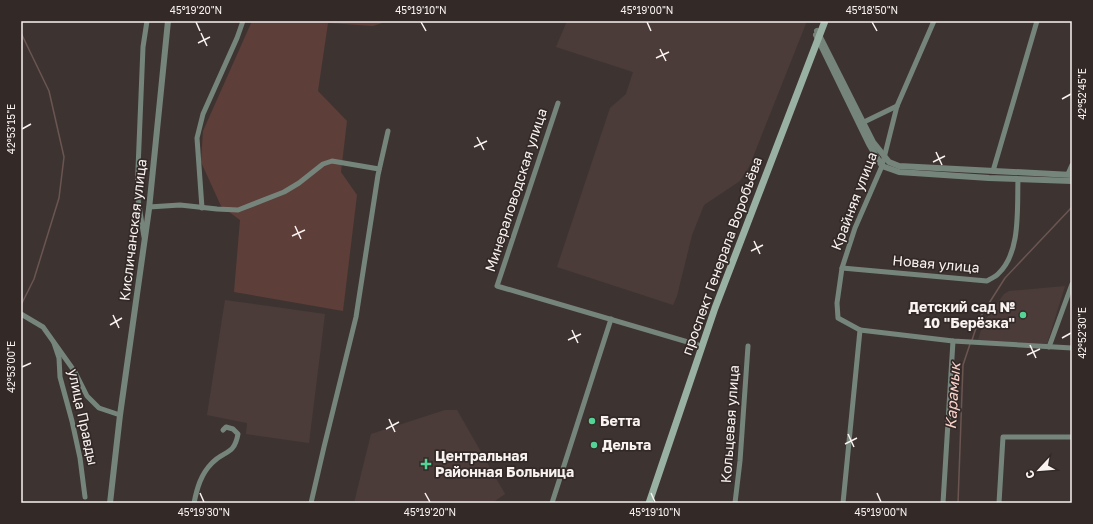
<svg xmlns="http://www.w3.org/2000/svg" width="1093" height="524" font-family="'Golos Text',sans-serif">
<rect width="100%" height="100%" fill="#3d3432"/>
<g fill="#4c3c39">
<path d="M567,21H807L749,167L740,181L704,205L692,235L677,296L673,305L557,267L610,108L626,94L633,72L556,47Z"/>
<path d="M1065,286L1047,344L978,340L983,323L1004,294L1009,291Z"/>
<path d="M225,300L325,314L309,443L246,434L247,423L207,415Z"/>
<path d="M445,410H457L505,494L492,503H354L371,434Z"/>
</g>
<path fill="#5e3e38" d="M252,21H388L373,26L328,23L318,91L347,121L341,172L357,195L343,311L234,292L240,220L221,206L201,162L203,131Z"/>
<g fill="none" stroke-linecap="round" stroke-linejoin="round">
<g stroke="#6b5551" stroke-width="1.5">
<path d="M21,33L49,91L64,157L59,198L34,279L21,305"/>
<path d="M972,340L979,319L1005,278L1072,207"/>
<path d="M958,503L963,365L970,344"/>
</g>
<g stroke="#76857c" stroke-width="5">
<path d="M558,103L497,286L698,345"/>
<path d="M864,122L897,106"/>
<path d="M993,171L1037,21"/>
<path d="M1068,174L1072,165"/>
<path d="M149,207L180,205L217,209L238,210L284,192L299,183L323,164L332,161L379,169"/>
<path d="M202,208L197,138L203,114L237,38L243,21"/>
<path d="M144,237L137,193L143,47L147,21"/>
<path d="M842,268L987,281C990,279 995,277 998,274C1021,253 1017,209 1018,179"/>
<path d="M21,314L43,327L75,372L87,396L99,408L120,415"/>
<path d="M860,330L953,341L1072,348"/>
<path d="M54,343L59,358L60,377L72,421L80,458L85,497"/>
<path d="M1049,347L1072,284"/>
<path d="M194,503C197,488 201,474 212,463C224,450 234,456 238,434L233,429L226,427L223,430"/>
<path d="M311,503L324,447L356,317L378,175L388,131"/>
<path d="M552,503L611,319"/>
<path d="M735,503L740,461L748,346"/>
<path d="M843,503L860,330L838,318L837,303L842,268L855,228L882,166L897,106L934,21"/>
<path d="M943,503L953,341"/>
<path d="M999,503L1003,437H1072"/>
</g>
<g stroke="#76857c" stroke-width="6">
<path d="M817,31L873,142L889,162L899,166L1072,175"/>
<path d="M816,35L869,144L882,166L899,172L989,178L1072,181"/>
<path d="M110,503L120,415L149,209L168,21"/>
</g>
<path stroke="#99b1a3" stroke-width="7" d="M649,503L715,308L825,21"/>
</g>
<path fill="none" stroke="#f8f2f1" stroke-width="1.5" d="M196,22L200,31M421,22L426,31M647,22L651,31M872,22L877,31M201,33L207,46M198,43L210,37M660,49L666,61M656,58L669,52M1062,99L1071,94M22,129L31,124M477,137L484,150M474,147L487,141M936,152L942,165M933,162L945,156M295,226L301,239M292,236L305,230M754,241L760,254M751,251L763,245M113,315L119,328M110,325L122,318M572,330L578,343M1062,338L1071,333M568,340L581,334M1030,345L1036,358M1027,355L1040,349M22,367L31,363M389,419L395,432M386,429L399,422M848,434L854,447M845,444L857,438M200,493L204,502M425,493L430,502M651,493L655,502M877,493L881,502"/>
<g fill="#54d395" stroke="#332a28" stroke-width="1.5">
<circle cx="1023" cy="315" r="4"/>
<circle cx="592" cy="421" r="4"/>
<circle cx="594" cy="445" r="4"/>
<path d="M424 458h4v4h4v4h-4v4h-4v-4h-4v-4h4z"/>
</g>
<g text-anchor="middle" stroke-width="3.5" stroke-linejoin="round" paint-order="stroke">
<g font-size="14" fill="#f8f2f1" stroke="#332a28">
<text transform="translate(516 190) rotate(-72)" y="5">Минераловодская улица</text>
<text transform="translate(854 201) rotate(-69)" y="5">Крайняя улица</text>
<text transform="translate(133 230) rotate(-83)" y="5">Кисличанская улица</text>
<text transform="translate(722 256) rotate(-70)" y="5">проспект Генерала Воробьёва</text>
<text transform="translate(936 264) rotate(5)" y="5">Новая улица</text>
<text transform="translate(83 417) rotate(78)" y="5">улица Правды</text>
<text transform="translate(730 424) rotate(-86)" y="5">Кольцевая улица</text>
</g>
<g font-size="14" font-weight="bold" fill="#f8f2f1" stroke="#332a28" text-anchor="start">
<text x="1015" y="312" text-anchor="end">Детский сад №<tspan x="1015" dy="16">10 "Берёзка"</tspan></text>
<text x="600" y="426">Бетта</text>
<text x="602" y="450">Дельта</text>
<text x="435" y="461">Центральная<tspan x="435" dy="16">Районная Больница</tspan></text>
</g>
<g font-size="15" font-style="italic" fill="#fdd5cd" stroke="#332a28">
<text transform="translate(953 396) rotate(-86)" y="5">Карамык</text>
</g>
</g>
<rect width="1093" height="524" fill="none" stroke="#332a28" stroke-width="44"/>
<g transform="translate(1039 470) rotate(244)" stroke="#332a28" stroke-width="3" paint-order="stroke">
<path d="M0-3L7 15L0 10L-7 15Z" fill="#f8f2f1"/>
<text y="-6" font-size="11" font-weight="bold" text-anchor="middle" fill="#f8f2f1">С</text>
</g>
<rect x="22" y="22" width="1049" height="480" fill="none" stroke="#f8f2f1" stroke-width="1.5"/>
<g font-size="10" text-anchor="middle" fill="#f8f2f1">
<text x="196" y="14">45°19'20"N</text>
<text x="421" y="14">45°19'10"N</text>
<text x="647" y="14">45°19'00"N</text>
<text x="872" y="14">45°18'50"N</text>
<text transform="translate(1082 94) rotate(-90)" y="4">42°52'45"E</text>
<text transform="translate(11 129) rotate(-90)" y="4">42°53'15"E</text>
<text transform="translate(1082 333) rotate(-90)" y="4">42°52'30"E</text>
<text transform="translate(11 367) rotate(-90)" y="4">42°53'00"E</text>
<text x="204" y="516">45°19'30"N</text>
<text x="430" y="516">45°19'20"N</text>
<text x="655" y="516">45°19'10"N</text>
<text x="881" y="516">45°19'00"N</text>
</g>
</svg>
